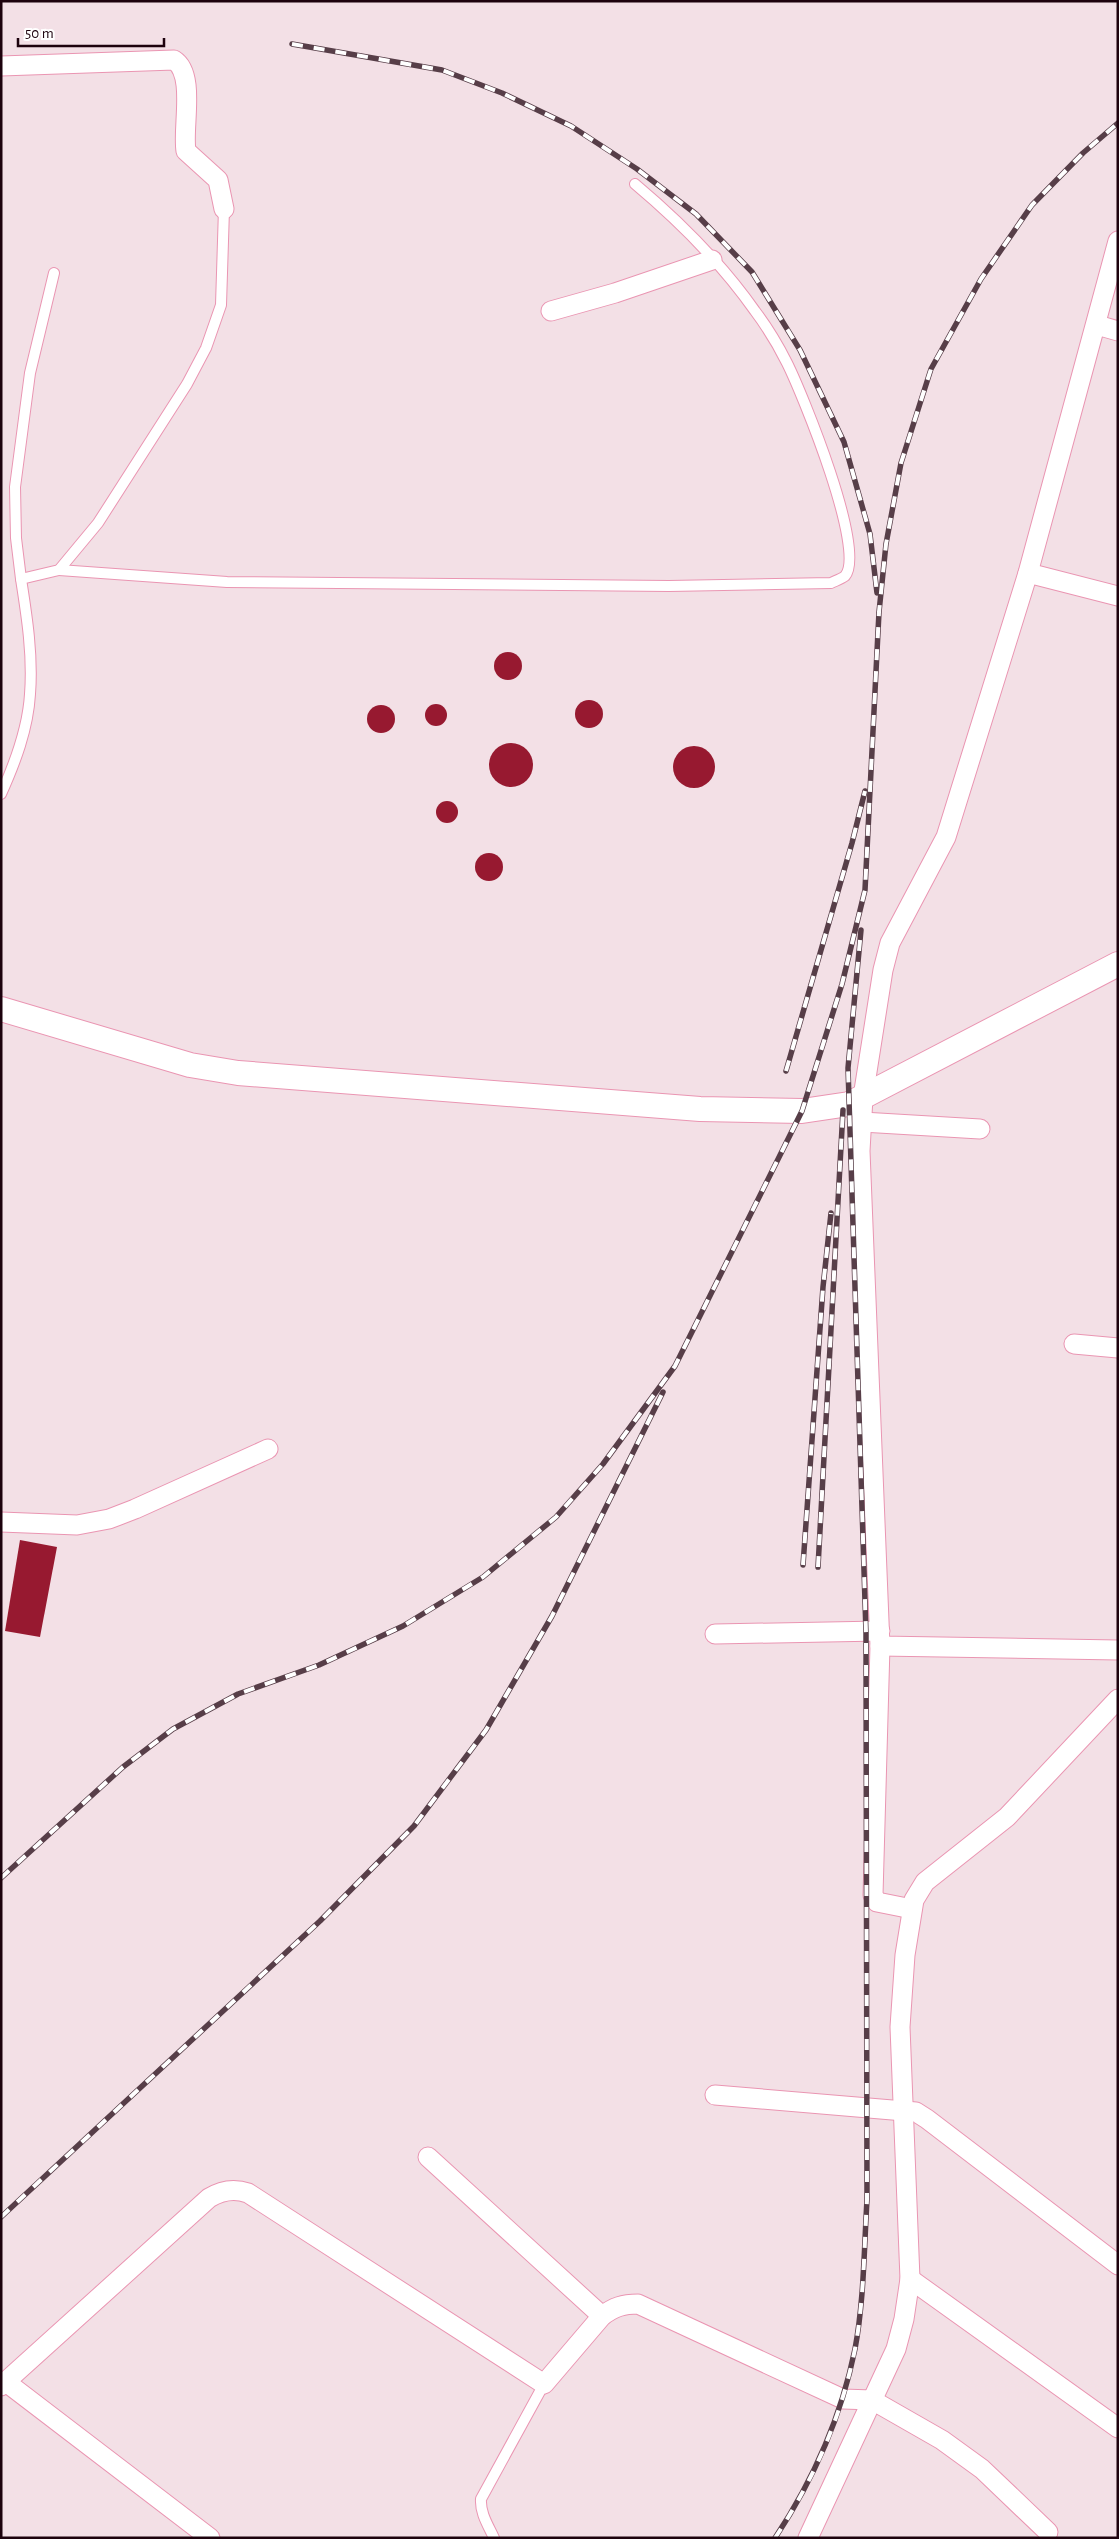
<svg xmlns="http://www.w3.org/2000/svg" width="1119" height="2539" font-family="'Alegreya Sans',sans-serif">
<rect width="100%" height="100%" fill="#f3e0e6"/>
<g fill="#971930">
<circle cx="508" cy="666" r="14"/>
<circle cx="589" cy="714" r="14"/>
<circle cx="436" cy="715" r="11"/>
<circle cx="381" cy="719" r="14"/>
<circle cx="511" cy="765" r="22"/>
<circle cx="694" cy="767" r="21"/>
<circle cx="447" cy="812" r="11"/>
<circle cx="489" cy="867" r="14"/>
<path d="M20,1540L57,1547L40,1637L5,1631Z"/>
</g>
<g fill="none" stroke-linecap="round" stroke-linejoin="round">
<defs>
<g id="service">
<path d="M59,570L227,582L669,586L831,583C835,581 841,579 845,576C867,551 802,393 787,363C778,345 767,327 755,311C722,264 679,221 635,184"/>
<path d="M21,579L16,538L15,487L30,373L54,273"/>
<path d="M1,794C15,763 28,729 30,694C33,656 27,617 21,579L59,570L98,523L187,384L206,348L221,305L224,209"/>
<path d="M494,2538C488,2525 480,2513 481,2499L544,2384"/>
</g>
<g id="minor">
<path d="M1,66L174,60C196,74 182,128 186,151L218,180L224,209"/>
<path d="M1118,241L1028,573L946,837L890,943L883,970L863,1097L860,1151L880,1646L1118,1650"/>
<path d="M551,311L615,293L712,260"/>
<path d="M1097,325L1118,331"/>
<path d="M1028,573L1118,596"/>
<path d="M862,1122L980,1129"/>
<path d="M1074,1344L1118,1348"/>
<path d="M1,1522L77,1525L109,1519L135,1509L268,1449"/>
<path d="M715,1634L880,1631"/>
<path d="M880,1646L873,1895L877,1902L912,1909"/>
<path d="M715,2095L916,2112L927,2119L1118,2265"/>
<path d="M428,2157L602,2316"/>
<path d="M910,2279L1118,2428"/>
<path d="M6,2382L210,2538"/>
<path d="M1,2386L209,2198C222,2190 234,2188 248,2193L544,2384L602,2316C614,2307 623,2304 638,2304L843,2399L872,2400L942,2440L982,2469L1048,2532"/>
<path d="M808,2538L896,2349L904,2319L910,2279L900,2027L905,1955L914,1900L925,1882L1007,1817L1118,1699"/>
</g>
<path id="tertiary" d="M1,1009L190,1065L238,1073L700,1109L802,1111L849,1104L1118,964"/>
</defs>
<use href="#service" stroke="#ea95b2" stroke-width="12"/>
<use href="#minor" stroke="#ea95b2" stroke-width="21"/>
<use href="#tertiary" stroke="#ea95b2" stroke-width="26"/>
<use href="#service" stroke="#fff" stroke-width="10"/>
<use href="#minor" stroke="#fff" stroke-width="19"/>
<use href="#tertiary" stroke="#fff" stroke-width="24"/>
<defs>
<g id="rail">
<path d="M292,44L442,70L502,93L571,126L637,169L696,214L752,272L800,350L844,442L870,534L877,593"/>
<path d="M786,1071L852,843L865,791"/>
<path d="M803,1565L823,1287L831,1213"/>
<path d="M818,1567L843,1110"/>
<path d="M1,1878L123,1767L173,1729L238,1694L319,1665L403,1626L483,1577L556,1517L603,1464L675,1366L802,1111L842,984L865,890L879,612L886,544L901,463L931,369L981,279L1032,205L1083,153L1118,123"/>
<path d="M1,2217L320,1921L414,1826L486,1730L552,1616L663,1392"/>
<path d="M775,2538C814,2479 841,2418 855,2349C864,2301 864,2249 867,2200L866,1633L848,1068L861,930"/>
</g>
</defs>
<use href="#rail" stroke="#573e48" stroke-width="5.5"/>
<use href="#rail" stroke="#fff" stroke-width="4" stroke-dasharray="11" stroke-linecap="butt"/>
</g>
<rect width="1119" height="2539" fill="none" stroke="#1d020d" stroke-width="5"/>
<path d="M18 38v8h146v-8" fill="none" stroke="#1d020d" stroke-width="2.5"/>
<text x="25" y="38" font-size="15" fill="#1d020d" stroke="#ffffff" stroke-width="4" paint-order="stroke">50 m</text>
</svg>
